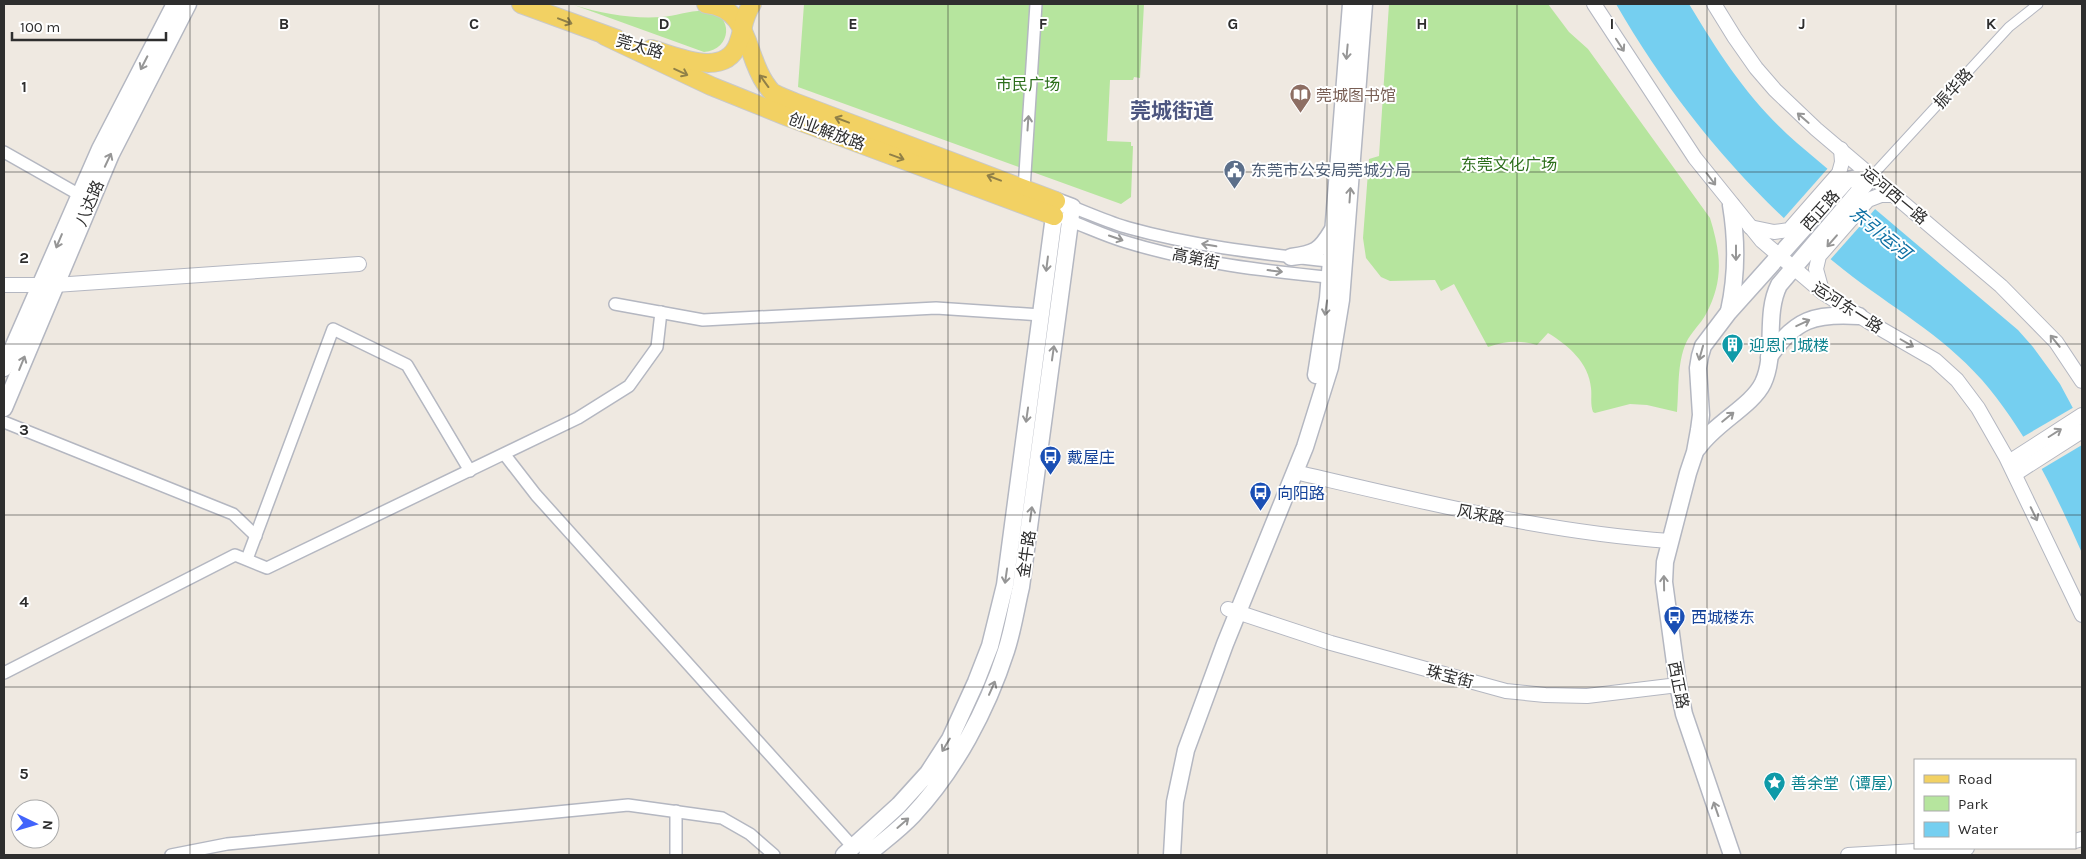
<svg xmlns="http://www.w3.org/2000/svg" width="2086" height="859" font-family="Karla,'Noto Sans SC',sans-serif">
<rect width="100%" height="100%" fill="#efe9e1"/>
<g fill="#b6e59e">
<path d="M804,4H1144L1140,78L1134,77L1133,80H1110L1107,141L1131,142V146H1133L1131,197L1121,204L798,87Z"/>
<path d="M1389,4H1548L1569,32L1588,49L1710,218C1721,254 1724,280 1706,314C1700,325 1691,332 1686,343C1677,363 1679,390 1677,412L1647,405L1630,404L1595,413L1593,412C1590,404 1592,396 1591,388C1589,363 1568,345 1548,333L1537,345C1519,340 1506,341 1488,347L1454,284L1441,291L1435,280L1390,281L1381,277L1366,258L1363,238L1369,159L1379,156Z"/>
<path d="M574,5C603,14 632,19 662,17C675,16 695,9 707,11C734,14 732,50 704,52Z"/>
</g>
<path fill="#75cff0" d="M1616,4H1689C1721,57 1750,102 1797,143L2018,330L2033,347L2060,384L2082,425V553C2055,492 2026,431 1982,380C1940,333 1892,308 1844,270C1752,198 1674,105 1616,4Z"/>
<g fill="#efe9e1">
<path d="M1829,167L1877,207L1829,261L1783,219Z"/>
<path d="M2076,406L2082,419V445L2040,470L2021,438Z"/>
</g>
<g fill="none" stroke-linecap="round" stroke-linejoin="round">
<defs>
<path id="pedestrian" d="M1872,176L2009,27L2038,4"/>
<g id="minor">
<path d="M4,152L78,194"/>
<path d="M1024,189L1036,4"/>
<path d="M1072,207C1091,214 1110,223 1129,228C1197,247 1267,254 1336,262"/>
<path d="M1065,219C1085,226 1105,236 1126,242C1194,263 1266,271 1336,278"/>
<path d="M615,304L703,320L936,308L1041,315"/>
<path d="M4,422L233,514L256,536"/>
<path d="M505,455L536,495L853,847"/>
<path d="M247,559L333,329L407,365L470,471"/>
<path d="M4,673L235,555L267,568L578,418L629,386L657,347L661,312"/>
<path d="M676,811V855"/>
<path d="M171,855L227,844L628,805L722,818L750,834L774,855"/>
</g>
<g id="tertiary">
<path d="M1594,4L1695,158L1762,241L1822,292L1869,322L1935,360L1957,380L1978,408L2006,457L2082,615"/>
<path d="M1714,4L1735,38L1756,68L1775,90L1816,129L2001,286L2056,342L2082,381"/>
<path d="M1750,227L1774,232L1789,230L1839,173L1842,162L1841,149"/>
<path d="M4,285H39"/>
<path d="M55,285L359,264"/>
<path d="M1822,291L1816,269L1819,256L1868,200L1881,195H1895"/>
<path d="M2009,462L2082,415"/>
<path d="M1295,472C1419,501 1543,532 1670,541"/>
<path d="M2015,474L2082,431"/>
<path d="M1228,609L1331,643L1506,691L1545,695L1587,696L1678,685"/>
<path d="M2075,841L2082,839"/>
<path d="M1848,855L1967,848"/>
</g>
<g id="secondary">
<path d="M1291,257C1315,254 1320,251 1332,231"/>
<path d="M1729,311C1737,275 1737,241 1731,205"/>
<path d="M1769,357C1795,319 1815,313 1859,316"/>
<path d="M4,368L100,149L175,4"/>
<path d="M1316,375L1328,298L1351,4"/>
<path d="M4,408L111,154L188,4"/>
<path d="M1698,448C1715,423 1752,406 1763,383C1777,353 1764,315 1779,285L1872,176"/>
<path d="M844,855L899,805L928,773L950,739L976,682L990,646L1005,585L1056,201L1072,207L1021,587C1016,608 1013,630 1006,651C987,710 955,770 913,815C899,830 882,842 867,855"/>
<path d="M1172,855L1175,802L1186,750L1225,644L1305,447L1330,367L1341,300L1364,4"/>
<path d="M1732,855L1684,714L1678,685L1664,582L1665,562L1688,473L1695,452L1699,430L1701,415L1698,368L1700,356L1703,346L1728,313L1847,180L1872,176"/>
</g>
<g id="primary">
<path d="M521,4L617,39"/>
<path d="M706,4C750,8 745,54 765,83C767,86 770,90 772,92C778,96 787,99 794,102L1056,201"/>
<path d="M605,36L711,86L788,117L1054,216"/>
<path d="M651,49C676,56 725,79 738,44C744,28 742,19 752,4"/>
</g>
</defs>
<use href="#pedestrian" stroke="#b4b7c1" stroke-width="11"/>
<use href="#minor" stroke="#b4b7c1" stroke-width="14"/>
<use href="#tertiary" stroke="#b4b7c1" stroke-width="16"/>
<use href="#secondary" stroke="#b4b7c1" stroke-width="19"/>
<use href="#primary" stroke="#c9c9c9" stroke-width="20"/>
<use href="#pedestrian" stroke="#fff" stroke-width="9"/>
<use href="#minor" stroke="#fff" stroke-width="11"/>
<use href="#tertiary" stroke="#fff" stroke-width="14"/>
<use href="#secondary" stroke="#fff" stroke-width="16"/>
<use href="#primary" stroke="#f2d163" stroke-width="18"/>
</g>
<defs><path id="oneway-shaft" d="M-6 0H5M1.5-3L5.5 0L1.5 3" fill="none" stroke-width="1.6" stroke-linecap="round" stroke-linejoin="round" transform="scale(1.25)"/></defs>
<g stroke="#908048">
<use href="#oneway-shaft" transform="translate(565 21) rotate(21)"/>
<use href="#oneway-shaft" transform="translate(681 72) rotate(25)"/>
<use href="#oneway-shaft" transform="translate(764 81) rotate(-126)"/>
<use href="#oneway-shaft" transform="translate(842 120) rotate(-159)"/>
<use href="#oneway-shaft" transform="translate(897 157) rotate(20)"/>
<use href="#oneway-shaft" transform="translate(994 178) rotate(-159)"/>
</g>
<g stroke="#969696">
<use href="#oneway-shaft" transform="translate(1620 45) rotate(57)"/>
<use href="#oneway-shaft" transform="translate(1347 52) rotate(95)"/>
<use href="#oneway-shaft" transform="translate(144 63) rotate(117)"/>
<use href="#oneway-shaft" transform="translate(1803 118) rotate(-139)"/>
<use href="#oneway-shaft" transform="translate(1028 123) rotate(-86)"/>
<use href="#oneway-shaft" transform="translate(108 160) rotate(-65)"/>
<use href="#oneway-shaft" transform="translate(1711 179) rotate(53)"/>
<use href="#oneway-shaft" transform="translate(1350 195) rotate(-86)"/>
<use href="#oneway-shaft" transform="translate(1116 238) rotate(19)"/>
<use href="#oneway-shaft" transform="translate(59 241) rotate(113)"/>
<use href="#oneway-shaft" transform="translate(1832 241) rotate(131)"/>
<use href="#oneway-shaft" transform="translate(1209 245) rotate(-170)"/>
<use href="#oneway-shaft" transform="translate(1736 253) rotate(90)"/>
<use href="#oneway-shaft" transform="translate(1047 264) rotate(97)"/>
<use href="#oneway-shaft" transform="translate(1275 271) rotate(7)"/>
<use href="#oneway-shaft" transform="translate(1326 308) rotate(98)"/>
<use href="#oneway-shaft" transform="translate(1803 323) rotate(-25)"/>
<use href="#oneway-shaft" transform="translate(2055 341) rotate(-129)"/>
<use href="#oneway-shaft" transform="translate(1907 343) rotate(30)"/>
<use href="#oneway-shaft" transform="translate(1053 353) rotate(-82)"/>
<use href="#oneway-shaft" transform="translate(1701 353) rotate(106)"/>
<use href="#oneway-shaft" transform="translate(22 363) rotate(-68)"/>
<use href="#oneway-shaft" transform="translate(1027 415) rotate(98)"/>
<use href="#oneway-shaft" transform="translate(1728 417) rotate(-39)"/>
<use href="#oneway-shaft" transform="translate(2055 433) rotate(-32)"/>
<use href="#oneway-shaft" transform="translate(1031 514) rotate(-82)"/>
<use href="#oneway-shaft" transform="translate(2034 514) rotate(64)"/>
<use href="#oneway-shaft" transform="translate(1006 576) rotate(98)"/>
<use href="#oneway-shaft" transform="translate(1664 583) rotate(-91)"/>
<use href="#oneway-shaft" transform="translate(992 688) rotate(-66)"/>
<use href="#oneway-shaft" transform="translate(946 745) rotate(121)"/>
<use href="#oneway-shaft" transform="translate(1716 809) rotate(-109)"/>
<use href="#oneway-shaft" transform="translate(903 823) rotate(-41)"/>
</g>
<path fill="none" stroke="#2e2e2e" stroke-width="1" stroke-opacity="0.55" d="M190,4V855M379,4V855M569,4V855M759,4V855M948,4V855M1138,4V855M1327,4V855M1517,4V855M1707,4V855M1896,4V855M4,172H2082M4,344H2082M4,515H2082M4,687H2082"/>
<defs>
<symbol id="library-pin" viewBox="-11 -11 22 30"><path d="M0 17L-7.5 6A9.5 9.5 0 1 1 7.5 6Z" fill="#8d6e63" stroke="#fff"/><path d="M-6-4Q-3-5.5-.7-3.5V5Q-3 3-6 4ZM6-4Q3-5.5 .7-3.5V5Q3 3 6 4Z" fill="#fff"/></symbol>
<symbol id="civic-pin" viewBox="-11 -11 22 30"><path d="M0 17L-7.5 6A9.5 9.5 0 1 1 7.5 6Z" fill="#5c6f8a" stroke="#fff"/><path d="M-.6-6.5H3V-4.5H.6V-3L4-1V1h2V6H-6V1h2V-1L-.6-3ZM-1.2 2.5V6h2.4V2.5Z" fill="#fff"/></symbol>
<symbol id="building-pin" viewBox="-11 -11 22 30"><path d="M0 17L-7.5 6A9.5 9.5 0 1 1 7.5 6Z" fill="#0f9aa8" stroke="#fff"/><path d="M-4-6H4V6H1V3H-1V6H-4ZM-2.5-4.3h1.7v1.8h-1.7ZM.8-4.3h1.7v1.8H.8ZM-2.5-1h1.7V.8h-1.7ZM.8-1h1.7V.8H.8Z" fill="#fff"/></symbol>
<symbol id="bus-pin" viewBox="-11 -11 22 30"><path d="M0 17L-7.5 6A9.5 9.5 0 1 1 7.5 6Z" fill="#1a4fb4" stroke="#fff"/><path d="M-5-6H5V4H4V6H2V4H-2V6H-4V4H-5ZM-3.5-4V0h7V-4ZM-3.5 1.2v1.5H-2V1.2ZM2 1.2v1.5H3.5V1.2Z" fill="#fff"/></symbol>
<symbol id="sight-pin" viewBox="-11 -11 22 30"><path d="M0 17L-7.5 6A9.5 9.5 0 1 1 7.5 6Z" fill="#0f9aa8" stroke="#fff"/><path d="M0-6L1.8-2.2L6-1.7L2.9 1.2L3.7 5.4L0 3.3L-3.7 5.4L-2.9 1.2L-6-1.7L-1.8-2.2Z" fill="#fff"/></symbol>
</defs>
<g fill-rule="evenodd">
<use href="#library-pin" x="1288" y="82" width="25" height="34"/>
<use href="#civic-pin" x="1222" y="158" width="25" height="34"/>
<use href="#building-pin" x="1720" y="332" width="25" height="34"/>
<use href="#bus-pin" x="1038" y="444" width="25" height="34"/>
<use href="#bus-pin" x="1248" y="480" width="25" height="34"/>
<use href="#bus-pin" x="1662" y="604" width="25" height="34"/>
<use href="#sight-pin" x="1762" y="770" width="25" height="34"/>
</g>
<g text-anchor="middle" stroke-width="4" stroke-linejoin="round" paint-order="stroke">
<g font-size="16" fill="#2e2e2e" stroke="#fff">
<text transform="translate(640 46) rotate(16)" y="6">莞太路</text>
<text transform="translate(1953 88) rotate(-47)" y="6">振华路</text>
<text transform="translate(827 131) rotate(20)" y="6">创业解放路</text>
<text transform="translate(1895 195) rotate(40)" y="6">运河西一路</text>
<text transform="translate(89 203) rotate(-67)" y="6">八达路</text>
<text transform="translate(1820 210) rotate(-48)" y="6">西正路</text>
<text transform="translate(1196 258) rotate(12)" y="6">高第街</text>
<text transform="translate(1848 307) rotate(33)" y="6">运河东一路</text>
<text transform="translate(1481 514) rotate(10)" y="6">风来路</text>
<text transform="translate(1026 554) rotate(-82)" y="6">金牛路</text>
<text transform="translate(1450 676) rotate(15)" y="6">珠宝街</text>
<text transform="translate(1679 685) rotate(79)" y="6">西正路</text>
</g>
<g font-size="16" fill="#2c6e1b" stroke="#fff">
<text x="1028" y="90">市民广场</text>
<text x="1509" y="170">东莞文化广场</text>
</g>
<g font-size="16" fill="#785e54" stroke="#fff" text-anchor="start">
<text x="1316" y="101">莞城图书馆</text>
</g>
<g font-size="16" fill="#4e5e75" stroke="#fff" text-anchor="start">
<text x="1251" y="176">东莞市公安局莞城分局</text>
</g>
<g font-size="16" fill="#0d838f" stroke="#fff" text-anchor="start">
<text x="1749" y="351">迎恩门城楼</text>
<text x="1791" y="789">善余堂（谭屋）</text>
</g>
<g font-size="16" fill="#164399" stroke="#fff" text-anchor="start">
<text x="1067" y="463">戴屋庄</text>
<text x="1277" y="499">向阳路</text>
<text x="1691" y="623">西城楼东</text>
</g>
<g font-size="18" font-style="italic" fill="#0d6fa3" stroke="#fff">
<text transform="translate(1880 233) rotate(39)" y="6">东引运河</text>
</g>
<g font-size="21" font-weight="bold" fill="#4d5680" stroke="#fff">
<text x="1172" y="118">莞城街道</text>
</g>
</g>
<g font-size="16" text-anchor="middle" font-weight="bold" fill="#2e2e2e" stroke="#fff" stroke-width="4" stroke-linejoin="round" paint-order="stroke">
<text x="284" y="29">B</text>
<text x="474" y="29">C</text>
<text x="664" y="29">D</text>
<text x="853" y="29">E</text>
<text x="1043" y="29">F</text>
<text x="1233" y="29">G</text>
<text x="1422" y="29">H</text>
<text x="1612" y="29">I</text>
<text x="1802" y="29">J</text>
<text x="1991" y="29">K</text>
<text x="24" y="92">1</text>
<text x="24" y="263">2</text>
<text x="24" y="435">3</text>
<text x="24" y="607">4</text>
<text x="24" y="779">5</text>
</g>
<rect width="2086" height="859" fill="none" stroke="#2e2e2e" stroke-width="10"/>
<rect x="1914" y="759" width="162" height="90" fill="#ffffff" stroke="#ababab"/>
<rect x="1924" y="775" width="25" height="8" fill="#f2d163" stroke="#ababab"/>
<text x="1958" y="784" font-size="15" fill="#2e2e2e">Road</text>
<rect x="1924" y="796" width="25" height="15" fill="#b6e59e" stroke="#ababab"/>
<text x="1958" y="809" font-size="15" fill="#2e2e2e">Park</text>
<rect x="1924" y="822" width="25" height="15" fill="#75cff0" stroke="#ababab"/>
<text x="1958" y="834" font-size="15" fill="#2e2e2e">Water</text>
<g transform="translate(35 824) rotate(95)"><circle r="24" fill="#ffffff" stroke="#ababab"/>
<path d="M0-4L9 19L0 12L-9 19Z" fill="#4264fb"/>
<text y="-8" font-size="14" font-weight="bold" text-anchor="middle" fill="#2e2e2e">N</text>
</g>
<path d="M12 32v8h154v-8" fill="none" stroke="#2e2e2e" stroke-width="2.5"/>
<text x="20" y="32" font-size="15" fill="#2e2e2e" stroke="#ffffff" stroke-width="4" paint-order="stroke">100 m</text>
</svg>
